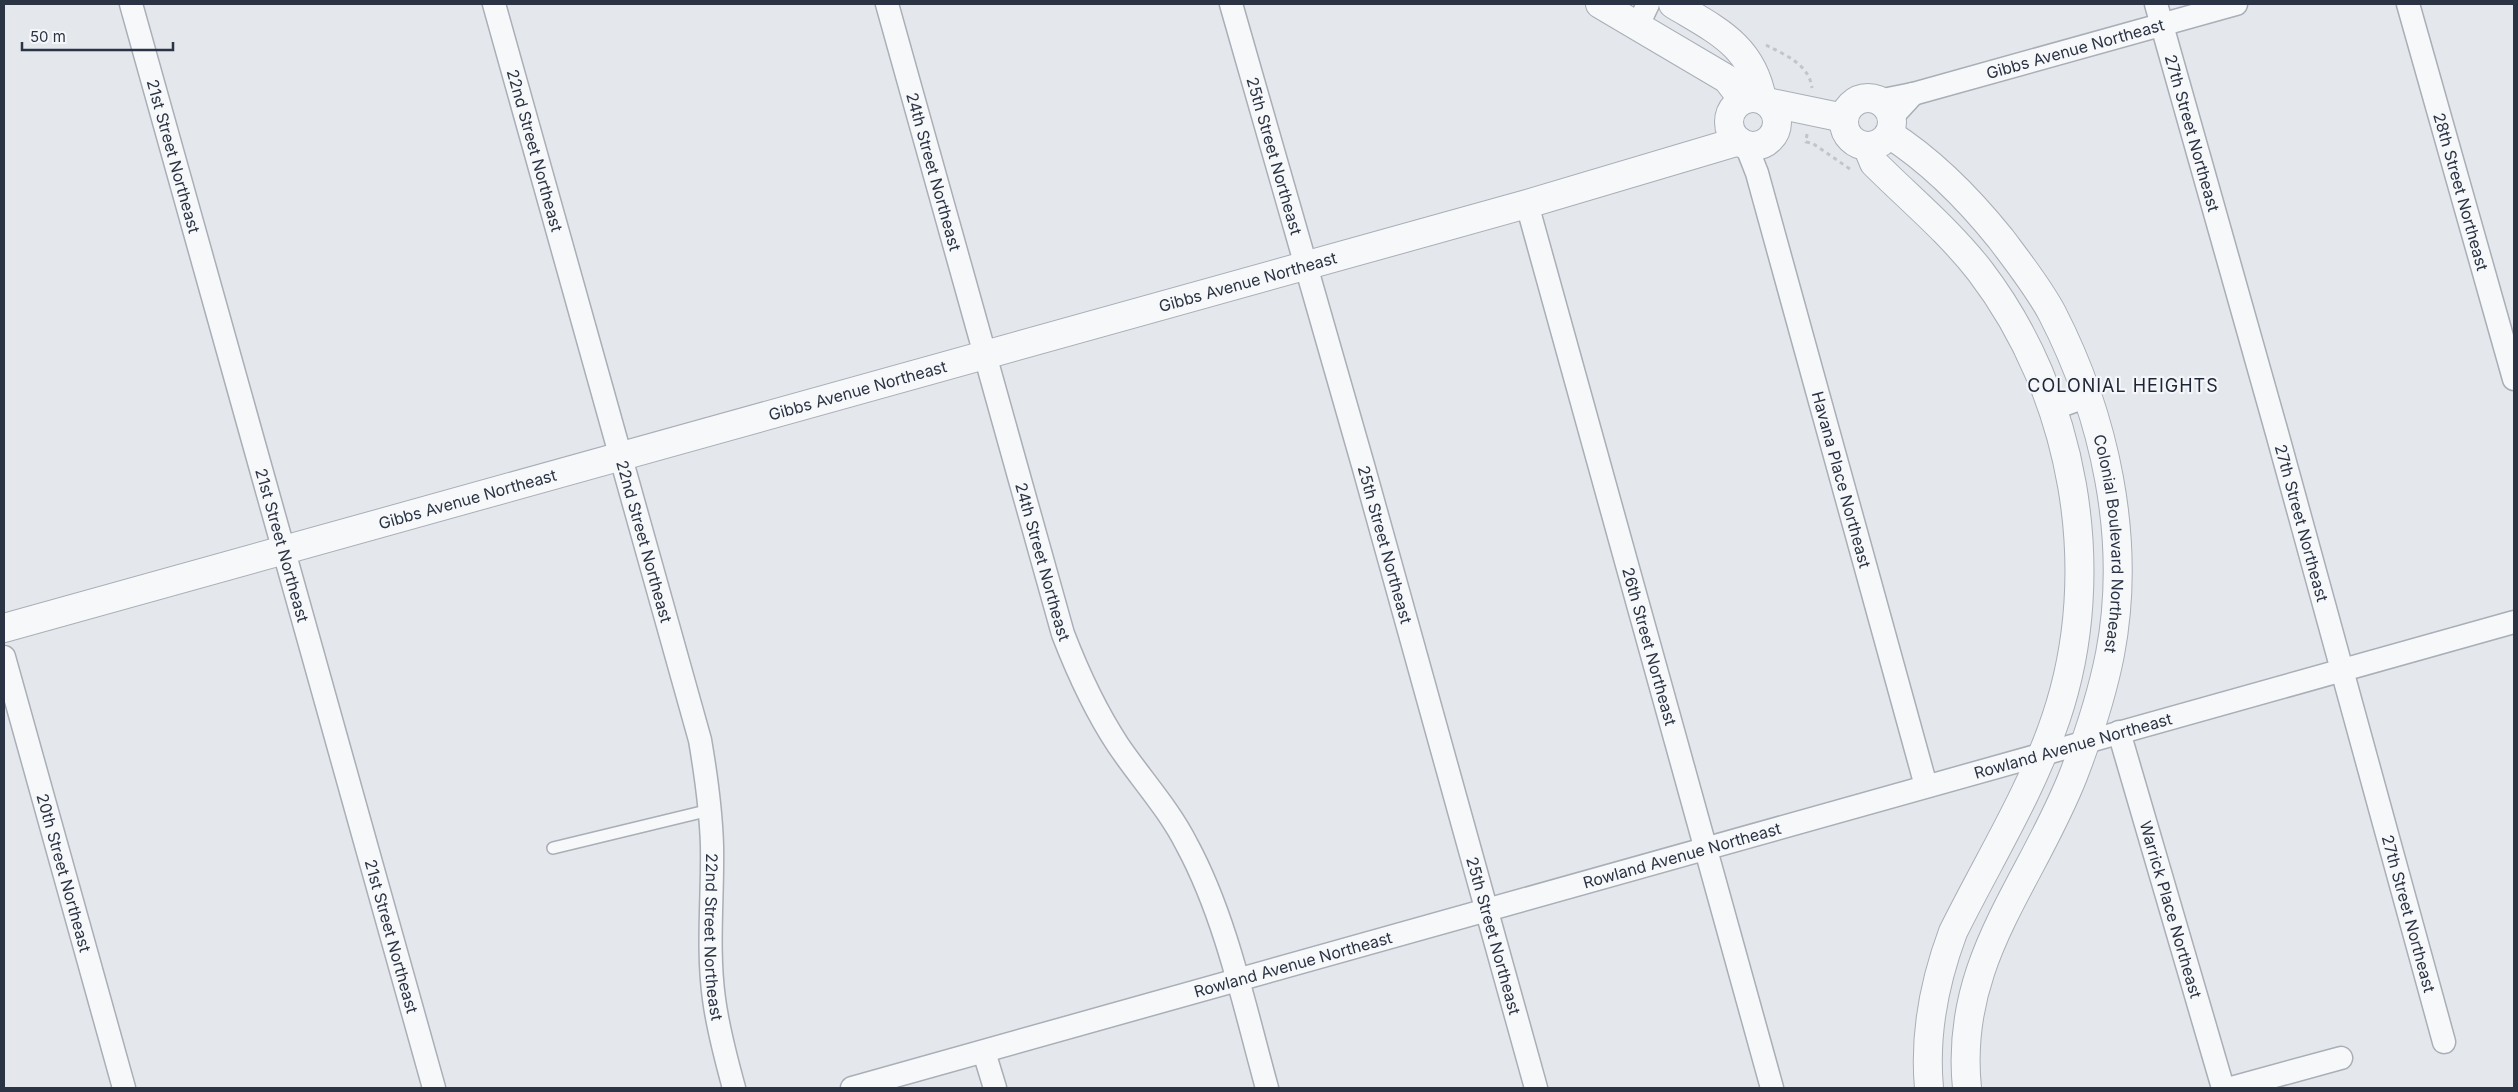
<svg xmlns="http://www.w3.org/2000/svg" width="2518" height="1092" font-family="Inter,sans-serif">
<rect width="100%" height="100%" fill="#e4e7ec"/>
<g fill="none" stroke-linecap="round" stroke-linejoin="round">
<defs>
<path id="service" d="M553,848L710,810"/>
<g id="minor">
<path id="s1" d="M131,4L434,1088"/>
<path id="s2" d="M494,4L700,740C706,775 711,810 712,846C713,897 707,948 714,999C718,1029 726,1059 734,1088"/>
<path id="s3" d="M887,4L1063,634C1078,673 1095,710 1118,745C1141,779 1169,809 1187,845C1226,917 1245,1009 1267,1088"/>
<path id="s4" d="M1231,4L1363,465L1536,1088"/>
<path id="s5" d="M2156,4L2277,433L2444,1042"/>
<path id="s6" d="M2408,4L2514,379"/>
<path d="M1638,25L1648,4"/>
<path id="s7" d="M1878,101L1913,94L2236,4"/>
<path d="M1891,118L1913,94"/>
<path id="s8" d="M1746,145L1757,173L1926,786"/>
<path id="s9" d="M1527,204L1772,1088"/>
<path d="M2052,409L2088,396"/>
<path id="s10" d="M4,657L124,1088"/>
<path id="s11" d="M2119,732L2223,1088"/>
<path d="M984,1052L995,1088"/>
<path id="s12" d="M852,1088L2514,622"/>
<path d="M2231,1088L2341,1058"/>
</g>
<g id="tertiary">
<path d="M1600,4L1727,79L1743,100"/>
<path d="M1673,4C1716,30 1752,45 1762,99"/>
<circle cx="1868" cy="122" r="24"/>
<circle cx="1753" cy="122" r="24"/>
<path d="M1767,102L1844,118"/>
<path id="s13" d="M1889,134C1933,162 1968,198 2001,239C2019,263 2038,287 2052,313C2105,416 2132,539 2110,654C2102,695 2088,737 2073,776C2030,885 1954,962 1967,1088"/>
<path d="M1867,146L1874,163C1910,199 1949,231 1980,271C2074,394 2106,570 2056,718C2031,793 1988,861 1953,932C1934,983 1924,1034 1929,1088"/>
<path id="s14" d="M4,628L1527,204L1739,141"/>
</g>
</defs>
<use href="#service" stroke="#a9aeb7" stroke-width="14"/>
<use href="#minor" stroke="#a9aeb7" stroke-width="25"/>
<use href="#tertiary" stroke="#a9aeb7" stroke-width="30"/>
<g stroke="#c2c5cb" stroke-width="3" stroke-dasharray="4 4" stroke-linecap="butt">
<path d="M1766,45C1785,55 1809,64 1812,88"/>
<path d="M1807,134L1806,142L1812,143L1850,169"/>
</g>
<use href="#service" stroke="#f7f8fa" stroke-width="11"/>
<use href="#minor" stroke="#f7f8fa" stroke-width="22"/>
<use href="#tertiary" stroke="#f7f8fa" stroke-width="28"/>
</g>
<g text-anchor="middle" stroke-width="4.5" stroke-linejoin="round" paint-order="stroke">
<g font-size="16" fill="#2b3445" stroke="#f4f6f9">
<text dy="6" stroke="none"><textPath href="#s7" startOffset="204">Gibbs Avenue Northeast</textPath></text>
<text dy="6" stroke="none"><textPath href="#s5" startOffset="134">27th Street Northeast</textPath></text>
<text dy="6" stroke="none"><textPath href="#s2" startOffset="152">22nd Street Northeast</textPath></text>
<text dy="6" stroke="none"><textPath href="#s1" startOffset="158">21st Street Northeast</textPath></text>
<text dy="6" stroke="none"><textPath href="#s4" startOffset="158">25th Street Northeast</textPath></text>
<text dy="6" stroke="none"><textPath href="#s3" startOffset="174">24th Street Northeast</textPath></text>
<text dy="6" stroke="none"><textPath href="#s6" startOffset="195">28th Street Northeast</textPath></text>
<text dy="6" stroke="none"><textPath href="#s14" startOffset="1291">Gibbs Avenue Northeast</textPath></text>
<text dy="6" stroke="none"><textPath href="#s14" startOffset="886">Gibbs Avenue Northeast</textPath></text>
<text dy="6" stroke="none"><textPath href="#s8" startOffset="348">Havana Place Northeast</textPath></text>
<text dy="6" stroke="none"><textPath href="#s14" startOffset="481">Gibbs Avenue Northeast</textPath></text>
<text dy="6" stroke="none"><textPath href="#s5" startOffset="539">27th Street Northeast</textPath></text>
<text dy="6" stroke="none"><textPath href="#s2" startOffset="558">22nd Street Northeast</textPath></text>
<text dy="6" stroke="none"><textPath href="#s13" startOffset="485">Colonial Boulevard Northeast</textPath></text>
<text dy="6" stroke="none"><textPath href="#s1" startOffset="562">21st Street Northeast</textPath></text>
<text dy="6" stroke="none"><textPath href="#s4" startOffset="562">25th Street Northeast</textPath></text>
<text dy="6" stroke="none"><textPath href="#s3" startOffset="579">24th Street Northeast</textPath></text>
<text dy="6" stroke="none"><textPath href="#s9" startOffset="459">26th Street Northeast</textPath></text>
<text dy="6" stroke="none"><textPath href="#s12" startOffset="1268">Rowland Avenue Northeast</textPath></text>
<text dy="6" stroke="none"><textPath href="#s12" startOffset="862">Rowland Avenue Northeast</textPath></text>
<text dy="6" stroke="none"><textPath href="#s10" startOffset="224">20th Street Northeast</textPath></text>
<text dy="6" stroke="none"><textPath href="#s11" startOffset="185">Warrick Place Northeast</textPath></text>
<text dy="6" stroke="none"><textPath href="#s5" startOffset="944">27th Street Northeast</textPath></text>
<text dy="6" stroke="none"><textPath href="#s1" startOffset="968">21st Street Northeast</textPath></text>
<text dy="6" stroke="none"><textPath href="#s4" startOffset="968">25th Street Northeast</textPath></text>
<text dy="6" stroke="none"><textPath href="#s2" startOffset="962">22nd Street Northeast</textPath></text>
<text dy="6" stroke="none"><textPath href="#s12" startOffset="458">Rowland Avenue Northeast</textPath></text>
</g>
<g font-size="18" letter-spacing="1" fill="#1d2536" stroke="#f4f6f9">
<text x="2123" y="392">COLONIAL HEIGHTS</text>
</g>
</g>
<rect width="2518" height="1092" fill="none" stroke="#2b3445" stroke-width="10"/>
<path d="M22 42v8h151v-8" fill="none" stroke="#2b3445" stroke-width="2.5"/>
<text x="30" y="42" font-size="15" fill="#2b3445" stroke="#f4f6f9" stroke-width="4" paint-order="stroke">50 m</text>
</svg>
